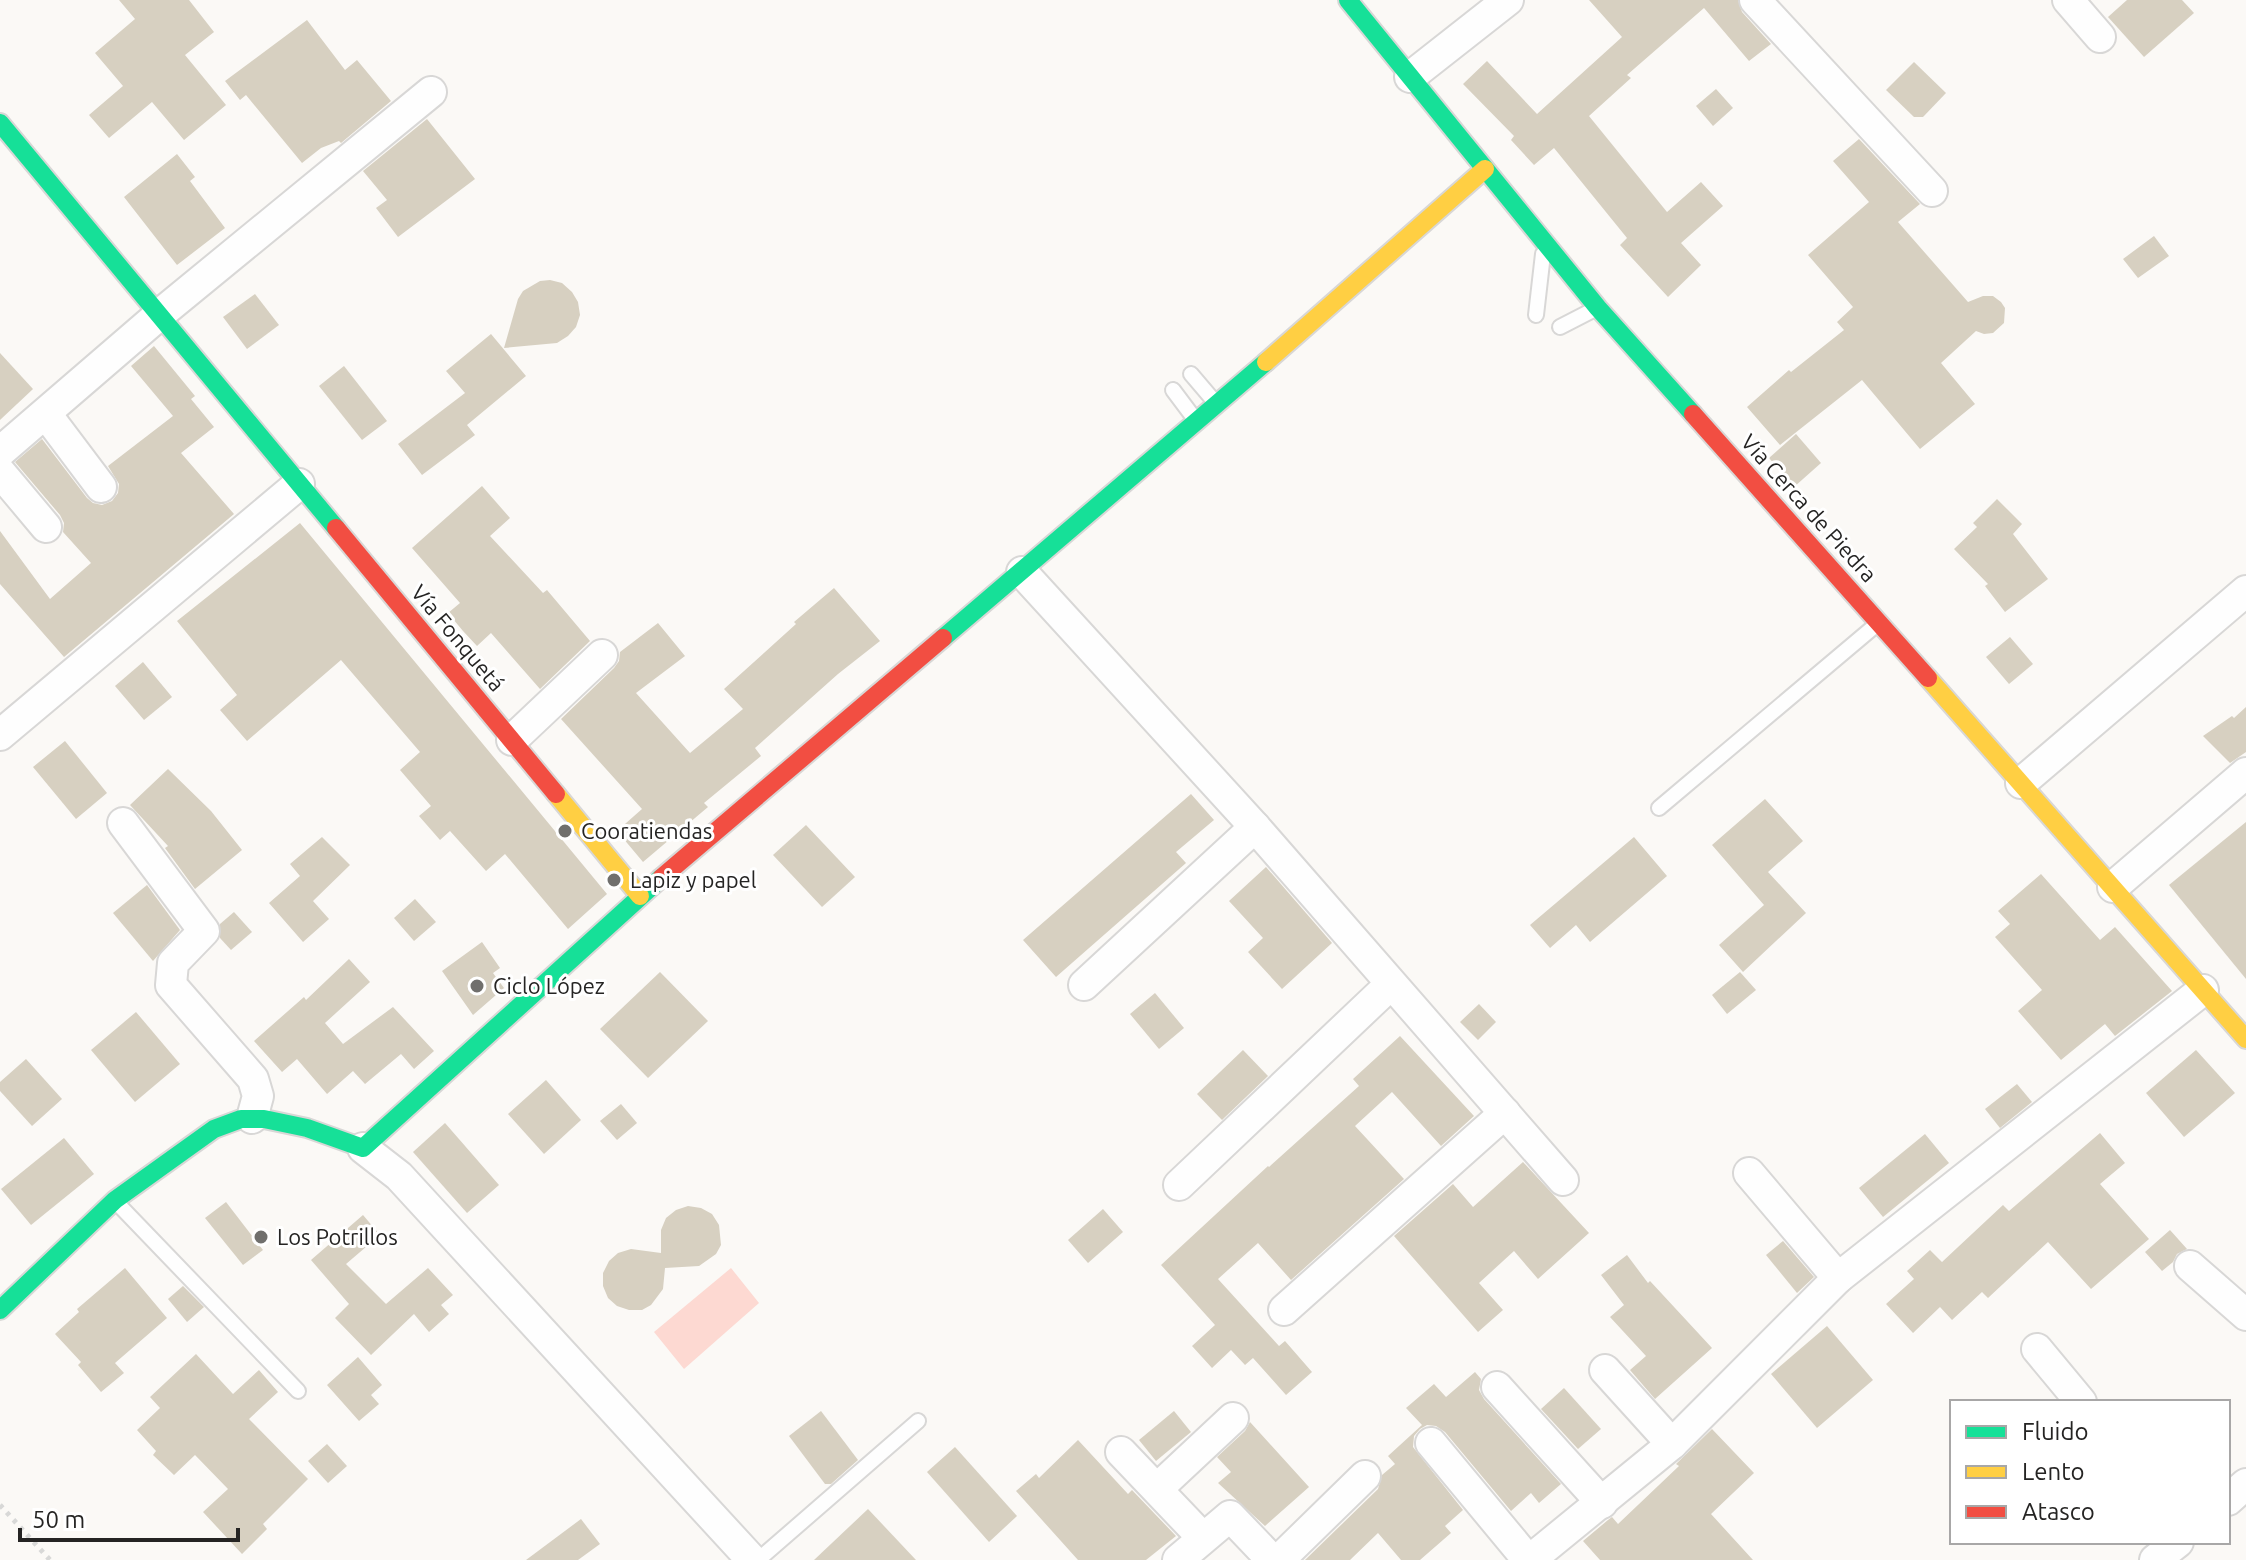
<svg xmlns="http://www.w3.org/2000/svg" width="2246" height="1560" font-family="Ubuntu,sans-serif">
<rect width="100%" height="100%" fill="#fbf9f6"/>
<path fill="#fdd9d2" d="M731,1268L759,1303L684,1369L654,1332Z"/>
<g fill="#d7d0c1">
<path d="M119,0H189L214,32L185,55L226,105L184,140L152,102L109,138L89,115L123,86L95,53L135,19Z"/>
<path d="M1589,0H1738L1742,12L1771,44L1749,61L1704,8L1627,75L1631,78L1589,116L1667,212L1701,182L1723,206L1681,243L1701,265L1668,297L1620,245L1627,238L1554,148L1534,165L1511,140L1514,136L1463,84L1487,61L1537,114L1622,37Z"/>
<path d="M2127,0H2182L2194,13L2144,57L2108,17Z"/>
<path d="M307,20L345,70L357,60L391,101L341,143L339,141L321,148L302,163L246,95L240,100L225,81Z"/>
<path d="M1914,62L1946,93L1923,117H1914L1886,90Z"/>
<path d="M1716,89L1733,108L1713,126L1696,106Z"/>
<path d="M427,119L475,179L398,237L376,208L387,200L363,171Z"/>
<path d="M1859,139L1920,204L1898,222L1968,302L1983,296H1993L2001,302L2005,308L2004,323L1993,333L1984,334L1976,331L1941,363L1975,404L1920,449L1862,380L1780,445L1747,407L1789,370L1791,372L1844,330L1837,322L1853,307L1808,255L1869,202L1833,161Z"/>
<path d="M177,154L195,177L190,181L225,228L177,265L124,197Z"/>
<path d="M2154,236L2169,256L2138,278L2123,259Z"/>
<path d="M550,280L562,283L572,292L578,302L580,315L576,327L568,336L557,343L504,348L518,299L523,291L540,281Z"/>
<path d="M255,294L279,325L247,349L223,317Z"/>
<path d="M491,334L526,376L467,425L475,435L422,475L398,444L465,393L446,371Z"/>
<path d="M154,346L195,396L191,399L214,427L181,453L234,514L64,657L0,584V531L50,599L91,563L63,532L64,523L60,515L15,462L42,439L87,498L93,503L102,505L112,501L118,493L119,484L108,466L173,416L131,366Z"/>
<path d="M0,353L33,389L0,420Z"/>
<path d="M344,366L387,421L362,440L319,386Z"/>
<path d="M1796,434L1821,463L1794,487L1769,458Z"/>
<path d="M482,486L510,518L490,536L543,593L547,590L590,641L540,689L491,633L477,646L463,631L448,613L460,603L412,548Z"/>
<path d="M1997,499L2022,524L2013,534L2048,579L2005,612L1985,586L1988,584L1954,549L1977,527L1973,523Z"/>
<path d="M300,523L607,894L568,929L505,854L486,871L450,831L440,840L419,816L431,806L400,770L420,752L341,660L247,741L220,710L237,695L177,621Z"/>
<path d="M834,588L880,641L838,674L755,748L761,756L704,803L708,807L643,862L617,831L642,809L561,719L614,668L619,661L620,652L658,623L685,656L636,693L690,753L743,709L724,689L796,624L794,622Z"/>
<path d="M2010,637L2033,664L2009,684L1986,657Z"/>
<path d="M143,662L172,697L144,720L115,686Z"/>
<path d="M2246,707V752L2230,763L2203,736L2232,716L2234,718Z"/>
<path d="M65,741L107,793L76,819L33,767Z"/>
<path d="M168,769L211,811L242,850L195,889L165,848L168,846L130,805Z"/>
<path d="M1191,794L1214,820L1176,852L1186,863L1056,977L1023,940Z"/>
<path d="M1765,799L1803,841L1768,872L1806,913L1743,972L1719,945L1764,905L1712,845Z"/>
<path d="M2246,822V979L2169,885Z"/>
<path d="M806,825L855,877L822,907L773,855Z"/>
<path d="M322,837L350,865L313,901L329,919L303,942L269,903L300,876L290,864Z"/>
<path d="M1634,837L1667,876L1590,942L1576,925L1550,948L1530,925Z"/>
<path d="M1266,867L1332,943L1282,989L1248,952L1263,938L1229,901Z"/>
<path d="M2041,874L2100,940L2115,927L2172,991L2115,1036L2105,1024L2061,1060L2018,1011L2042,990L1995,937L2010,924L1998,911Z"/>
<path d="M147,885L180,930L153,961L113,913Z"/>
<path d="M415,899L436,922L414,941L394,918Z"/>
<path d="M234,912L252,932L231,950L220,938V924Z"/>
<path d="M482,942L500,968L493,973L504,988L473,1015L442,971Z"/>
<path d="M349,959L370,982L325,1023L343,1044L393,1007L434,1051L414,1069L401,1054L365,1084L353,1071L327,1094L297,1059L282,1072L254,1041L304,997L306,1000Z"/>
<path d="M660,972L708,1021L648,1078L600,1029Z"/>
<path d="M1740,972L1756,990L1727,1014L1712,995Z"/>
<path d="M1155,993L1184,1028L1159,1049L1130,1014Z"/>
<path d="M1479,1004L1496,1022L1478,1040L1460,1022Z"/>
<path d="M136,1012L180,1064L135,1102L91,1050Z"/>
<path d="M1400,1036L1474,1116L1441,1146L1392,1092L1355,1126L1404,1179L1291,1280L1258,1243L1218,1279L1279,1346L1285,1341L1312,1372L1286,1395L1253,1358L1245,1365L1231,1350L1212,1368L1192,1346L1215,1325L1161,1265L1268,1166L1269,1167L1359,1086L1353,1079Z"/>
<path d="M1243,1050L1268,1076L1222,1120L1197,1094Z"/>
<path d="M2196,1050L2235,1093L2184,1137L2146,1093Z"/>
<path d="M26,1059L62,1099L32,1126L0,1091V1082Z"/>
<path d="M546,1080L581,1120L544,1154L508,1114Z"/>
<path d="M2017,1084L2032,1102L2000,1128L1985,1109Z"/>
<path d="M621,1104L637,1123L617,1140L600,1121Z"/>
<path d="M445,1123L499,1185L467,1213L413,1152Z"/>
<path d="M2100,1133L2125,1163L2100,1184L2149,1239L2091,1289L2048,1242L1988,1298L1982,1292L1952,1320L1940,1307L1913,1333L1886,1304L1914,1279L1907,1271L1930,1250L1942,1262L2003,1205L2009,1211Z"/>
<path d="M1925,1134L1949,1163L1883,1217L1859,1188Z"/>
<path d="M64,1138L94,1174L31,1225L1,1189Z"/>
<path d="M1523,1162L1589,1233L1538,1279L1514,1251L1479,1283L1503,1310L1478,1332L1394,1236L1453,1184L1473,1207Z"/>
<path d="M226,1202L263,1250L243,1265L205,1218Z"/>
<path d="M688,1206L701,1208L712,1214L719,1225L721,1245L716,1254L699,1266L665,1268L663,1289L651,1305L642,1310H629L617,1306L608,1298L603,1286V1273L609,1261L618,1253L631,1249L661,1253V1230L666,1218L676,1210Z"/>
<path d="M1103,1209L1123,1232L1088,1263L1068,1240Z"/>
<path d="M363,1215L380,1235L346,1264L386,1304L428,1268L453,1295L441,1305L449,1314L429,1332L414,1314L371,1355L335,1318L349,1304L311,1260Z"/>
<path d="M2170,1230L2187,1249L2177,1254L2173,1262L2162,1271L2145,1252Z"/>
<path d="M1783,1241L1814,1277L1797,1293L1766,1255Z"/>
<path d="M1627,1255L1648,1283L1650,1281L1712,1348L1655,1399L1630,1370L1646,1356L1610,1317L1624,1305L1601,1275Z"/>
<path d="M125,1268L167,1318L115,1363L124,1373L101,1392L78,1365L81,1362L55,1334L79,1312L77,1309Z"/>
<path d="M183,1286L204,1307L187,1322L168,1299Z"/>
<path d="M1827,1326L1873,1380L1817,1428L1771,1374Z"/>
<path d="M196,1354L233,1394L259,1370L278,1392L249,1419L308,1479L263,1524L267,1529L242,1554L203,1512L228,1489L195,1455L174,1475L153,1455L156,1451L137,1430L160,1408L150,1397Z"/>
<path d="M358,1357L382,1385L371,1395L379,1404L359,1421L327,1385Z"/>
<path d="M1475,1372L1481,1379L1479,1390L1484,1399L1561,1484L1539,1503L1531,1493L1511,1511L1445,1432L1436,1426L1427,1425L1420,1429L1414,1436L1413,1447L1463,1510L1445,1526L1451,1533L1420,1560H1401L1378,1533L1350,1560H1305L1378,1489L1382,1475L1395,1464L1388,1456L1422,1425L1406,1408L1434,1384L1446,1397Z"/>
<path d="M1564,1388L1601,1429L1578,1449L1541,1409Z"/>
<path d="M821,1411L858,1460L831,1484H825L789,1436Z"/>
<path d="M1174,1411L1191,1432L1156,1461L1139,1440Z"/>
<path d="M1250,1422L1309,1487L1265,1526L1218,1483L1231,1472L1217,1457L1245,1431Z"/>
<path d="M1712,1429L1754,1473L1711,1514L1753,1560H1600L1583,1541L1608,1520L1612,1517L1618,1524L1679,1466L1676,1464Z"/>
<path d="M1078,1440L1128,1494L1132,1490L1176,1536L1146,1560H1078L1016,1491L1036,1474L1039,1478Z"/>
<path d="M327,1444L347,1466L328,1483L308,1461Z"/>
<path d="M955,1447L1017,1516L989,1542L927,1472Z"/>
<path d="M868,1509L916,1560H814Z"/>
<path d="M581,1519L600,1544L578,1560H526Z"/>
</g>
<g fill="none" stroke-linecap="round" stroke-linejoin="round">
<defs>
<g id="lane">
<path d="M1536,315L1543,254"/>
<path d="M1560,327L1595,309"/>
<path d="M1191,374L1214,401"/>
<path d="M1173,390L1194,418"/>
<path d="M1659,808L1876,625"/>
<path d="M118,1204L298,1391"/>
<path d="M758,1560L918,1421"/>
</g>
<g id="street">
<path d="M1755,0L1932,191"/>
<path d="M2068,0L2100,37"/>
<path d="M1410,77L1508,0"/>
<path d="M46,414L101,487"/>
<path d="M0,452L159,315L431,92"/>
<path d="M0,472L46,527"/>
<path d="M1022,572L1255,827L1563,1180"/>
<path d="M0,735L299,484"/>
<path d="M512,740L602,655"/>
<path d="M2021,783L2246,591"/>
<path d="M123,823L204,931L173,963L171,985L253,1079L258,1096L252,1118"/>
<path d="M2113,887L2246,773"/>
<path d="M1084,985L1255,827"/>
<path d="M363,1148L399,1176L752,1560"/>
<path d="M1749,1173L1838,1278"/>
<path d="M1179,1185L1391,984"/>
<path d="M2190,1266L2246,1315"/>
<path d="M1284,1310L1505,1113"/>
<path d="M2037,1349L2081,1402"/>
<path d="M1605,1370L1672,1444"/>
<path d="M1497,1387L1602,1503"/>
<path d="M1431,1443L1528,1560"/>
<path d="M1121,1452L1203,1538"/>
<path d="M1157,1489L1233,1418"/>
<path d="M2228,1500L2246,1484"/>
<path d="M1178,1560L1230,1516L1272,1560"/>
<path d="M1279,1560L1365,1476"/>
<path d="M1530,1560L1672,1444L1838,1278L2203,990"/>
<path d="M2155,1560L2178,1542"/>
</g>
<g id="fast">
<path d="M1348,0L1598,308L1693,414"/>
<path d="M0,123L336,528"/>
<path d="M943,638L1266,362"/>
<path d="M0,1310L115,1200L214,1129L241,1119H264L307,1128L363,1148L661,878"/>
</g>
<g id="slow">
<path d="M1266,362L1485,169"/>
<path d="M1928,678L2246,1039"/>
<path d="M556,794L640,896"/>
</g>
<g id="jam">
<path d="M1693,414L1928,678"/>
<path d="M336,528L556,794"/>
<path d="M661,878L943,638"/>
</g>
</defs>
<use href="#lane" stroke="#d8d7d6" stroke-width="18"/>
<use href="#street" stroke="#d8d7d6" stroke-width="34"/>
<use href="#fast" stroke="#d8d7d6" stroke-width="22"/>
<use href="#slow" stroke="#d8d7d6" stroke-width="22"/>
<use href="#jam" stroke="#d8d7d6" stroke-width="22"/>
<path stroke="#d8d8d7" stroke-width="5" stroke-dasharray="4 6" stroke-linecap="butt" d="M0,1505L50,1560"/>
<use href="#lane" stroke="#fefefe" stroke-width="14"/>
<use href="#street" stroke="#fefefe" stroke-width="30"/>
<use href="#fast" stroke="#16e098" stroke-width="18"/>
<use href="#slow" stroke="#ffcf43" stroke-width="18"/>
<use href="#jam" stroke="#f24e42" stroke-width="18"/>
</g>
<g fill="#706f6d" stroke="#fff" stroke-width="3">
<circle cx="565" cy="831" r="8"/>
<circle cx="614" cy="880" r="8"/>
<circle cx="477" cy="986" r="8"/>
<circle cx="261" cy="1237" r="8"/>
</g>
<g text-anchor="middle" stroke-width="6" stroke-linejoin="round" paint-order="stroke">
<g font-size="22" fill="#252423" stroke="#fff">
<text transform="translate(1809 508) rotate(48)" y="8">Vía Cerca de Piedra</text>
<text transform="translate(458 638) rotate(50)" y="8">Vía Fonquetá</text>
</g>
<g font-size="22" fill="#252423" stroke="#fff" text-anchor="start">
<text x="581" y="839">Cooratiendas</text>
<text x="630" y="888">Lapiz y papel</text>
<text x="493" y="994">Ciclo López</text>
<text x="277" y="1245">Los Potrillos</text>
</g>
</g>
<rect x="1950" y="1400" width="280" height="144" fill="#ffffff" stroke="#a8a7a7" stroke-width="2"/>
<rect x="1966" y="1426" width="40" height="12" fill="#16e098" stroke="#a8a7a7" stroke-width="2"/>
<text x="2022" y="1440" font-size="24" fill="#252423">Fluido</text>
<rect x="1966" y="1466" width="40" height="12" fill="#ffcf43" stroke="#a8a7a7" stroke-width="2"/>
<text x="2022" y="1480" font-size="24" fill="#252423">Lento</text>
<rect x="1966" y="1506" width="40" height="12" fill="#f24e42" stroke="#a8a7a7" stroke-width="2"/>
<text x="2022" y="1520" font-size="24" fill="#252423">Atasco</text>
<path d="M20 1528v12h218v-12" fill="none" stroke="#252423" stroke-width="4"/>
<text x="32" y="1528" font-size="24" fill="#252423" stroke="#ffffff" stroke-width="6" paint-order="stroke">50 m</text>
</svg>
